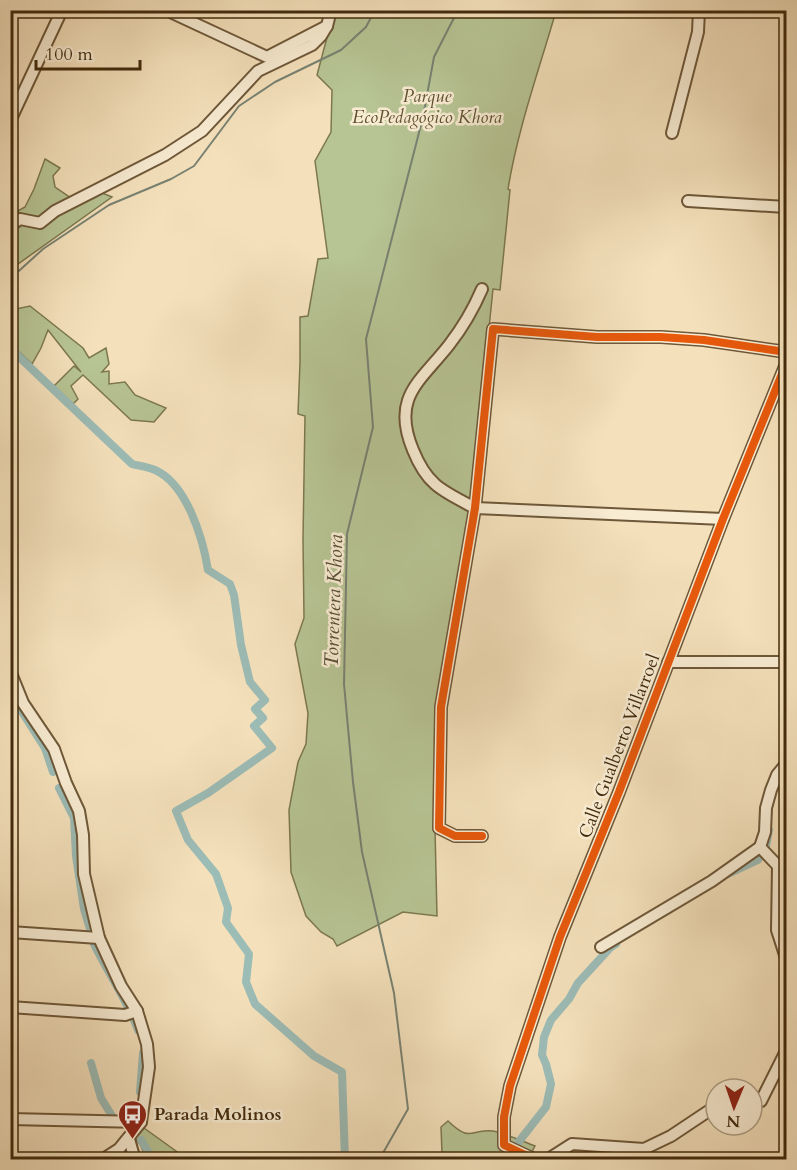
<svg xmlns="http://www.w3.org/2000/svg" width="797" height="1170" font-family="Cardo,serif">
<rect width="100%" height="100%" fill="#f4e1bc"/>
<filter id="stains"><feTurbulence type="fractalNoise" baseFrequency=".00333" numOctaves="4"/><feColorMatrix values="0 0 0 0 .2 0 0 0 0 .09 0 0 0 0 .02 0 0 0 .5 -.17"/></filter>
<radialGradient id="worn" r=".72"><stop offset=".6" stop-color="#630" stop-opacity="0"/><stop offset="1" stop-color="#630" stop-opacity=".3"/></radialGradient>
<g fill="#b7c494" stroke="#7c7850" stroke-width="1.5">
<path d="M334,11H556C539,70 518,128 508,189L510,190L500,290L493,289L471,503L439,708L435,829L437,916L403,912L337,946L333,939L321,932L306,916L291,872L289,810L298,762L306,744L308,713L295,644L304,618L303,539L305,416L298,414L300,363V317L308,316L318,259L328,258L315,161L331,132L332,90L317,75Z"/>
<path d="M45,159L60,168L53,176L55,187L80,204L100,192L112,197L11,269V215L25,207L34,189Z"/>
<path d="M30,306L83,348L89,358L106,348L109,364L102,372L109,371V384L125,382L135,395L166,408L154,422L131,420L83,375L71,386L78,399L73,404L54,386L74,366L81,372L48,330L41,348L32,364L18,351L16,345L11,354V310Z"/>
<path d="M448,1121C472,1144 470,1128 493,1131C507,1134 522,1141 535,1146L528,1159H445L442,1153L441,1127Z"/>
<path d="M144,1128L187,1159H146L141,1146L135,1138Z"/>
</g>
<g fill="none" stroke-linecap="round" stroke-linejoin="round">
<g stroke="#788272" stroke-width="2">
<path d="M10,279L43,249L109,205L171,179L194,166L239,106L275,82L341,50L366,27L375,10"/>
<path d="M379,1160L408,1109L394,993L362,852L353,782L344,684L347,534L373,427L366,339L423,117L434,57L458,10"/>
</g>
<g stroke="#9cbcb6" stroke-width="8">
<path d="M10,328L16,354L132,464C139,466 148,467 155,470C187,484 203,539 208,570L230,584L234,595L241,645L250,682L265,700L255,709L263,718L254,726L272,748L208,793L176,811L188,840L216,874L228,908L226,922L249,954L246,982L255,1004L314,1056L342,1072L345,1160"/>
<path d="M10,688L19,707L45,748L53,772"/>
<path d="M777,786L786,772"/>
<path d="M59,788L74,818L76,856L84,909L90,929"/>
<path d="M766,846L769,830"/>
<path d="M728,874L758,860L760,856"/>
<path d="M94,944C108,973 127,1000 138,1030"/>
<path d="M91,1063L101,1098L117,1124"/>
<path d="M140,1092L143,1053"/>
<path d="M141,1140L153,1160"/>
<path d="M517,1144L546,1107L551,1084L546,1064L542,1055L544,1037L551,1020L569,999L578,983L610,948L616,944"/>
<path d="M502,1160L509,1152"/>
</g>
<defs>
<g id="minor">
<path d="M166,10L267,57L327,26"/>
<path d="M10,121L62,10"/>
<path d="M672,133L698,32L699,10"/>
<path d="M688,201L786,207"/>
<path d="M10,226L20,219L40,223L55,211L165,155L202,131L258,71L312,45L321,36L327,26L331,10"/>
<path d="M482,289C473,310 463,327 449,345C420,382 391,397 413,450C427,485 442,491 475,508L723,519"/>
<path d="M668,662H786"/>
<path d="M10,671L23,703L54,749L66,783L79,811L83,835L84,874L99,938L121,986L137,1011L147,1044L149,1067L141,1122L119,1149L102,1160"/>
<path d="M482,836H455L439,828L441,707L475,508L493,329L597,337H661L704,340L786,352"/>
<path d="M760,847L778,866L777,930L786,958"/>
<path d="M10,932L99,938"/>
<path d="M601,947L712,881L760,847L765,832L766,808L771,790L777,775L786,764"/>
<path d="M10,1007L125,1015L137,1011"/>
<path d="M752,1102L761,1101L786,1051"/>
<path d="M10,1119L141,1122"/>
<path d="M129,1139L135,1160"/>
<path d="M536,1160L504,1145V1117L510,1086L560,937L619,792L723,519L786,364"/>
<path d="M547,1160L572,1144L644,1149L671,1136L716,1106"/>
</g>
</defs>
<use href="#minor" stroke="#6e5839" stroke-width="14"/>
<use href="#minor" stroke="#f8ecd3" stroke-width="10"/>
<defs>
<g id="cycleway">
<path d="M482,836H455L439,828L441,707L475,508L493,329L597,337H661L704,340L786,352"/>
<path d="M536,1160L504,1145V1117L510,1086L560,937L619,792L723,519L786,364"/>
</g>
</defs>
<use href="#cycleway" stroke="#f8ecd3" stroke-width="11"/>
<use href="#cycleway" stroke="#e8590c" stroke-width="8"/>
</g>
<defs>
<symbol id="bus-pin" viewBox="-11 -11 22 30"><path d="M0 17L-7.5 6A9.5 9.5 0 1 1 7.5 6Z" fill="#8f2418" stroke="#f8ecd3"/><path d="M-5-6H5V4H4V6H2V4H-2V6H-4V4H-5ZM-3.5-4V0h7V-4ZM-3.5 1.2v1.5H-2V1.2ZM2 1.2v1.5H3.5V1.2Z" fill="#fff"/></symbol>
</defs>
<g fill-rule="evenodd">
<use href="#bus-pin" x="116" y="1098" width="33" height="45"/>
</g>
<g text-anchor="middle" stroke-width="5" stroke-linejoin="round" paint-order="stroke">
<g font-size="18" font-style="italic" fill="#5f512f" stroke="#f8ecd3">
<text x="427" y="102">Parque<tspan x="427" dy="21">EcoPedagógico Khora</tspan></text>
</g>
<g font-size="18" fill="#422b0d" stroke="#f8ecd3">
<text transform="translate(619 746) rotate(-69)" y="6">Calle Gualberto Villarroel</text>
</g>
<g font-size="18" font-weight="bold" fill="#422b0d" stroke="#f8ecd3" text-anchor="start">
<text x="154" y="1120">Parada Molinos</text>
</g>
<g font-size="20" font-style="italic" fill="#584f37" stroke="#f8ecd3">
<text transform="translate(333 601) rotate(-88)" y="7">Torrentera Khora</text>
</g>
</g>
<rect width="797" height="1170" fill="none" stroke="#f4e1bc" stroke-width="36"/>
<rect x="12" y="12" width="773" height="1146" fill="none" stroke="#422b0d" stroke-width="3"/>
<rect x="18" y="18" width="761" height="1134" fill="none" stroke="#422b0d" stroke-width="1.5"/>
<g transform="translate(734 1107) rotate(182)"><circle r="28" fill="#f8ecd3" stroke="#af9f84" stroke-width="1.5"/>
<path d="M0-4.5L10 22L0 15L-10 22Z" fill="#8f2418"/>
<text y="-9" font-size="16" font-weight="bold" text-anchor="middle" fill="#422b0d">N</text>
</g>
<path d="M36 60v9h104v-9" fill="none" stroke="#422b0d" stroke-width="3"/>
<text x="45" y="60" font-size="18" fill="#422b0d" stroke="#f8ecd3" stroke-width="4.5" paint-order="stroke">100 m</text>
<rect width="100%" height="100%" filter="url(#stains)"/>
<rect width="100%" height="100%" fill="url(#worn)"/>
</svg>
